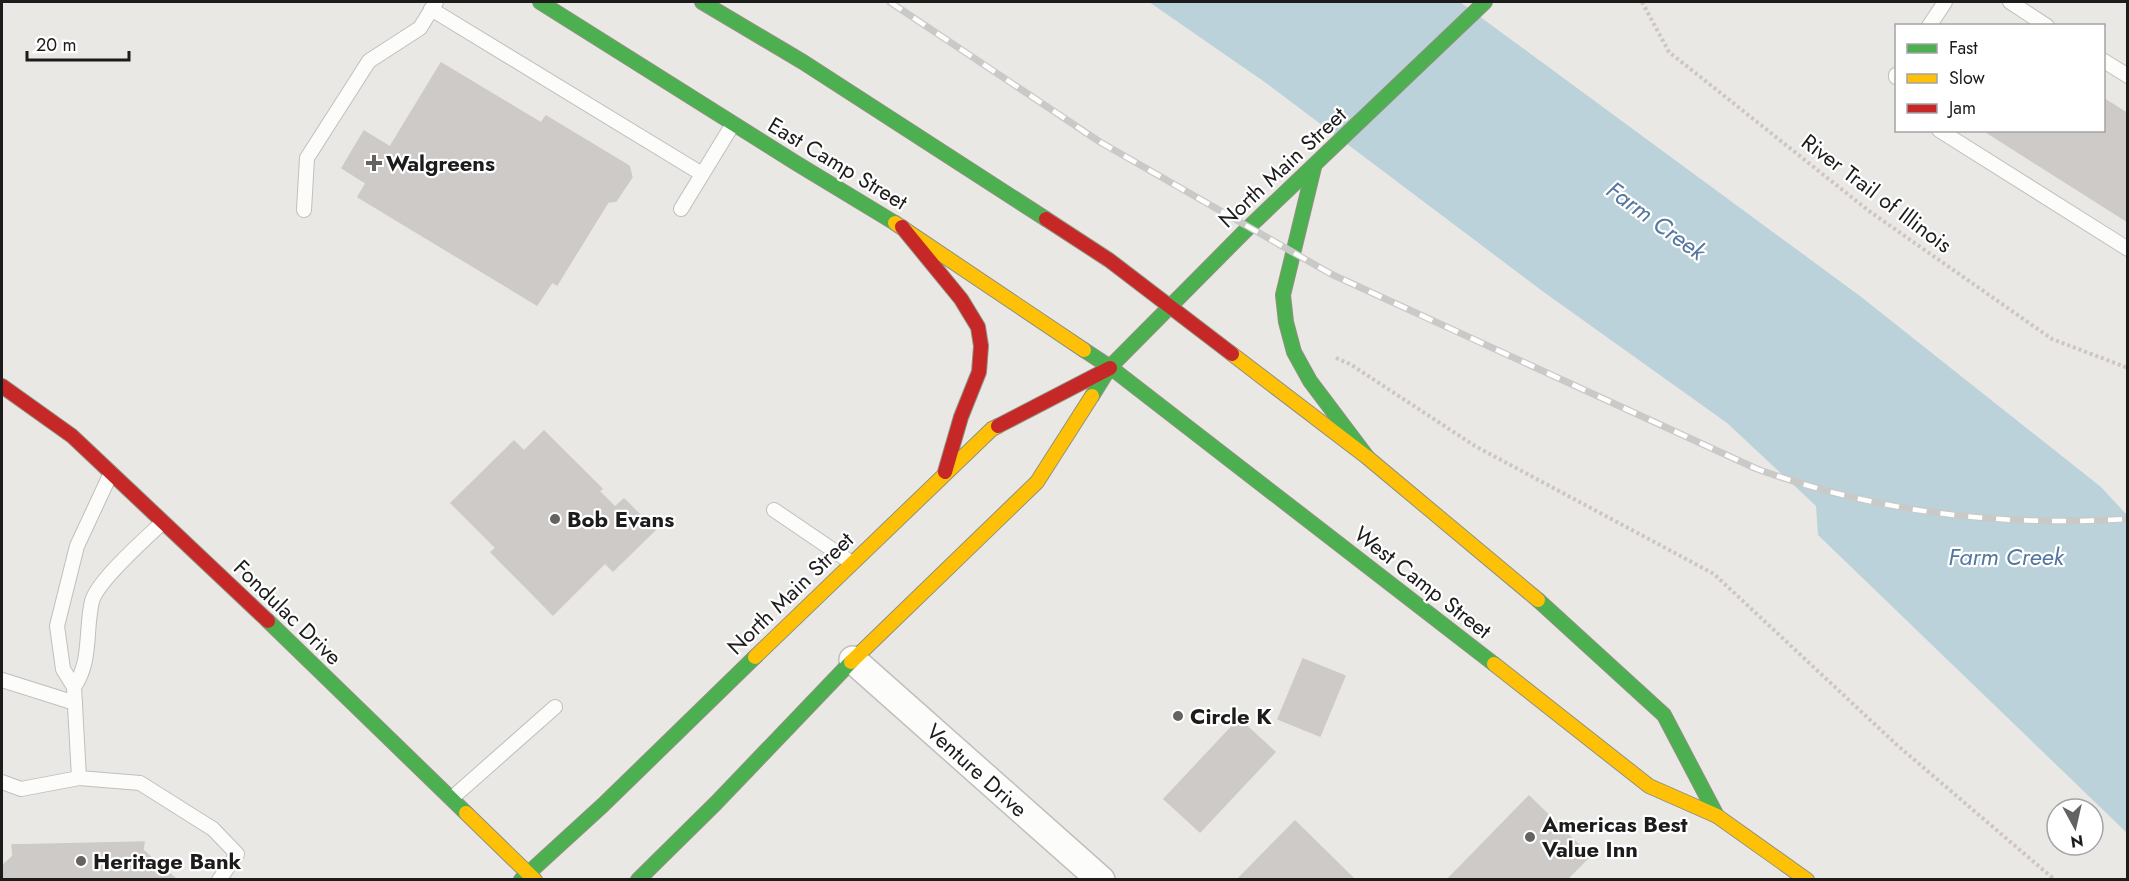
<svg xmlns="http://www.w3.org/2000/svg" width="2129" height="881" font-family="Jost,sans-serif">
<rect width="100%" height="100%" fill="#eae8e5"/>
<path fill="#bcd2da" d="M1149,2H1460L1860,296L2101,487L2127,515V833L1818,535L1816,506L1727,423L1545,293L1266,83Z"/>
<g fill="#cdcac8" stroke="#cdcac7" stroke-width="1.5">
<path d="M441,63L541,123L546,116L629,166L632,177L616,201L608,202L557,285L552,282L537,305L358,197L366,183L342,168L364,131L390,147Z"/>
<path d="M2104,99L2128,114V222L1983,130H2104Z"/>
<path d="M544,431L602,489L599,491L615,507L624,499L655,530L613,571L605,563L553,615L491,552L496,548L451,503L514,441L524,451Z"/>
<path d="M1303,659L1345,676L1320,736L1278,719Z"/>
<path d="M1239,719L1275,752L1200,832L1164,799Z"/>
<path d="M1529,796L1590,856L1566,880H1447Z"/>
<path d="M1295,821L1355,880H1237Z"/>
<path d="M144,842L143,850L177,880H2V866L13,856L12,845Z"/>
</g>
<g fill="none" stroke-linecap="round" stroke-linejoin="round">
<defs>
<g id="lane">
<path d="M2010,2L2047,26"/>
<path d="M431,9L702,174"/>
<path d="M1929,26L1945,2"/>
<path d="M2104,61L2128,76"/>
<path d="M1896,75V77"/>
<path d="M1939,130L2128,249"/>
<path d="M681,209L733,124"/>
<path d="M304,210L307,158L369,61L420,28L436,2"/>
<path d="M111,473L77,546L57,626L63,669L74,687C92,661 85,631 92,601C98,580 146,538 163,522"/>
<path d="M774,510L852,563"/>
<path d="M2,680L75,703"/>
<path d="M79,778L140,783L213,829L237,854L219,880"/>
<path d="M2,782L21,789L79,778L74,687"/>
<path d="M452,798L555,707"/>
</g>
<path id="street" d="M853,660L1101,880"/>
<g id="fast">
<path d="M540,2L796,163L895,223"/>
<path d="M702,2L803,62L1046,219"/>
<path d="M1314,167L1283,295L1286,322L1294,352L1310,381L1368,458"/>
<path d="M1084,350L1110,367L1494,664"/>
<path d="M1092,396L1110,367L1249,227L1485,2"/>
<path d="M1538,600L1664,715L1717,816"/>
<path d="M268,621L466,813"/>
<path d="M521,880L603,805L755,657"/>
<path d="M638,880L716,803L851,662"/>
</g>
<g id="slow">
<path d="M895,223L1084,350"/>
<path d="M1232,354L1368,458L1538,600"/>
<path d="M755,657L992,429L998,426"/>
<path d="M851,662L1037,482L1092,396"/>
<path d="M1494,664L1649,786L1717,816L1807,880"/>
<path d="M466,813L535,880"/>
</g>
<g id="jam">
<path d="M1046,219L1109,260L1232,354"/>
<path d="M902,227L961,299L978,327L981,346L979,372L961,417L945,472"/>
<path d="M2,386L72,436L268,621"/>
<path d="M998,426L1110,368"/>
</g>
</defs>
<use href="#lane" stroke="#c0bfbd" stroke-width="16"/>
<use href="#street" stroke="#c0bfbd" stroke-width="30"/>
<use href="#fast" stroke="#8f917f" stroke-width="16"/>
<use href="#slow" stroke="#8f917f" stroke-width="16"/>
<use href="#jam" stroke="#8f917f" stroke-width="16"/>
<g stroke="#cfc5c3" stroke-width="4" stroke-dasharray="3 3" stroke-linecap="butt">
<path d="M1642,2L1669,52L1869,211L2052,339L2128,368"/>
<path d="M1336,358L1350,364L1475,446L1714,574L1897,745L2055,880"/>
</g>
<use href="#lane" stroke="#fcfcfb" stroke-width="14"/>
<use href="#street" stroke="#fcfcfb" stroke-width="27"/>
<use href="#fast" stroke="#4caf50" stroke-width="14"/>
<use href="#slow" stroke="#ffc107" stroke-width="14"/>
<use href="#jam" stroke="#c62828" stroke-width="14"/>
<defs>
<path id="rail" d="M890,2L1100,142L1331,274L1757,469C1877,512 1999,527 2128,519"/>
</defs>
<use href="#rail" stroke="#c9c9c8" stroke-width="7"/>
<use href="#rail" stroke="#fff" stroke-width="4.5" stroke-dasharray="14" stroke-linecap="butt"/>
</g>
<g fill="#646362" stroke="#fff" stroke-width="2">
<path d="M371 154h6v6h6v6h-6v6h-6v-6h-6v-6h6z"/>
<circle cx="555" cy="519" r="6"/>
<circle cx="1178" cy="716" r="6"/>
<circle cx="1530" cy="837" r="6"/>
<circle cx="81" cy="861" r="6"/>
</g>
<g text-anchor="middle" stroke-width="4.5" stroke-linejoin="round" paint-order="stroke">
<g font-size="22" font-weight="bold" fill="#1c1c1c" stroke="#fff" text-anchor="start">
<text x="386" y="171">Walgreens</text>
<text x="567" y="527">Bob Evans</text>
<text x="1190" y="724">Circle K</text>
<text x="1542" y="832">Americas Best<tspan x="1542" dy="25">Value Inn</tspan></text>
<text x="93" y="869">Heritage Bank</text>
</g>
<g font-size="22" fill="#1c1c1c" stroke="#fff">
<text transform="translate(838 163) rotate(31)" y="8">East Camp Street</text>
<text transform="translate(1282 167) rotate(-43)" y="8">North Main Street</text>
<text transform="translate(1877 193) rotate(37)" y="8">River Trail of Illinois</text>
<text transform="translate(1423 582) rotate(38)" y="8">West Camp Street</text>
<text transform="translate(790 593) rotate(-44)" y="8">North Main Street</text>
<text transform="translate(288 612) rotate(44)" y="8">Fondulac Drive</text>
<text transform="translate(977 770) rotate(42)" y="8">Venture Drive</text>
</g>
<g font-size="24" font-style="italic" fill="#5476a0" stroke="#fff">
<text transform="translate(1656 221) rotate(36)" y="8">Farm Creek</text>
<text x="2006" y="565">Farm Creek</text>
</g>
</g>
<rect width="2129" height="881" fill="none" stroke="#1c1c1c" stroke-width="6"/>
<rect x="1895" y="24" width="210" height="108" fill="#ffffff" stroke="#a4a4a4" stroke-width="1.5"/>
<rect x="1907" y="44" width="30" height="9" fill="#4caf50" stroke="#a4a4a4" stroke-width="1.5"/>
<text x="1949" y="54" font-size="18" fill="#1c1c1c">Fast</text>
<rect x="1907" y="74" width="30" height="9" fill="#ffc107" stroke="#a4a4a4" stroke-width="1.5"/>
<text x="1949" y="84" font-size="18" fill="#1c1c1c">Slow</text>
<rect x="1907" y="104" width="30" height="9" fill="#c62828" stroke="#a4a4a4" stroke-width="1.5"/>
<text x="1949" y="114" font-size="18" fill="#1c1c1c">Jam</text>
<g transform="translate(2075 827) rotate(172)"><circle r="28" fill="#ffffff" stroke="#a4a4a4" stroke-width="1.5"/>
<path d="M0-4.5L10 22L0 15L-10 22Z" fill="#646362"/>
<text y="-9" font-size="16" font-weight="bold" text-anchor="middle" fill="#1c1c1c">N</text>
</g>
<path d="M27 51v9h102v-9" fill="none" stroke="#1c1c1c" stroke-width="3"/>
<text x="36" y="51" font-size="18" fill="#1c1c1c" stroke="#ffffff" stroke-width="4.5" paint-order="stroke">20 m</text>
</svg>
